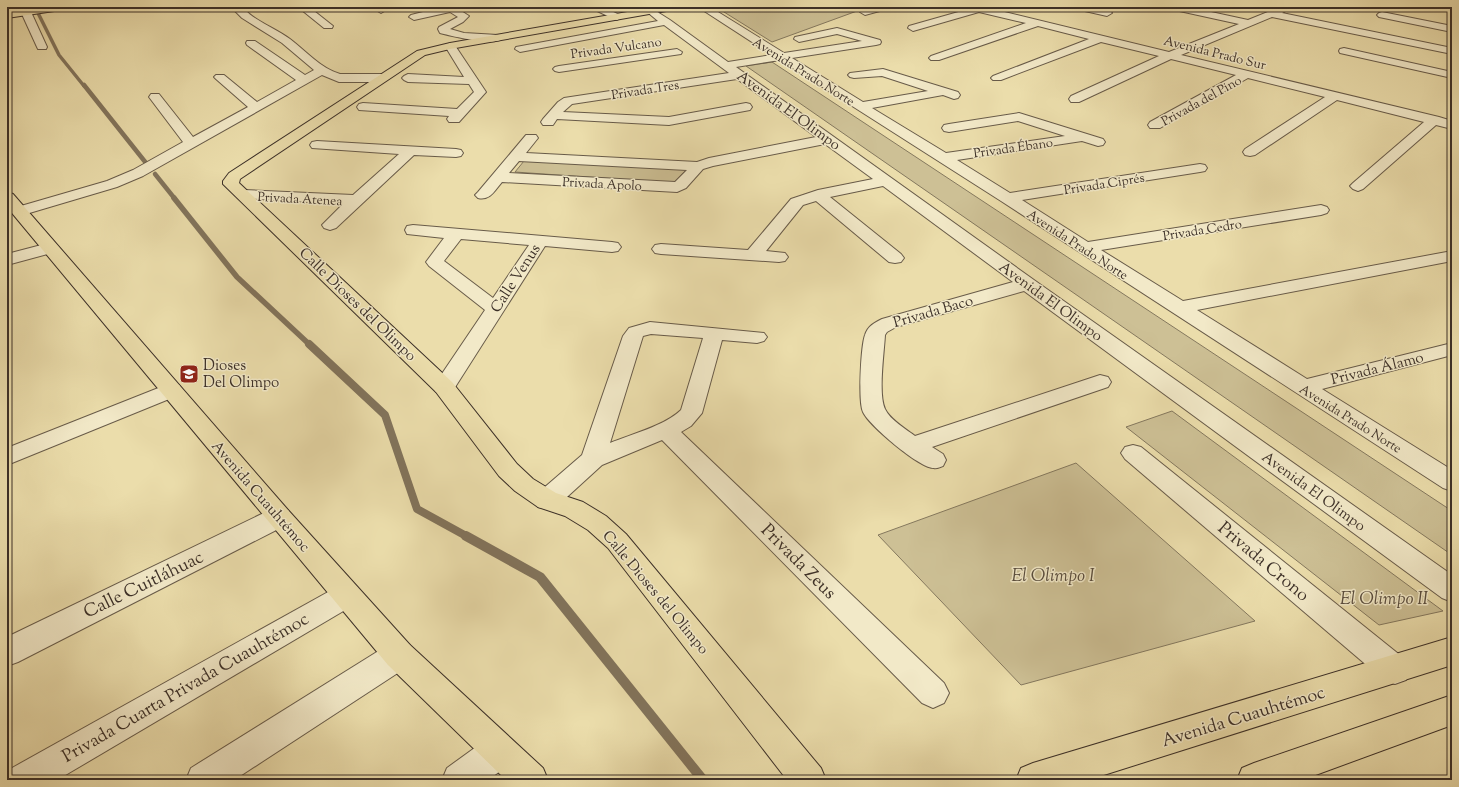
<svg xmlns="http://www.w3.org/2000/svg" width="1459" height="787" font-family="'Sorts Mill Goudy',serif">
<rect width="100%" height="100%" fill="#ebddab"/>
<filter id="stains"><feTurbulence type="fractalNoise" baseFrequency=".005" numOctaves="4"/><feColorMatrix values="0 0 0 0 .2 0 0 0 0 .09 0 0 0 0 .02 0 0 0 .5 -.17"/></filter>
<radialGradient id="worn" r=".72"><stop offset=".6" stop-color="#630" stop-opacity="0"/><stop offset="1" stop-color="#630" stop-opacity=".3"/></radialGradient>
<g fill="#cdc095" stroke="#84785e">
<path d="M716,7H868L772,42Z"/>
<path d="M772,62L1452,511V555L746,66Z"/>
<path d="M524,161L687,169L674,183L515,172Z"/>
<path d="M1172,411L1443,611L1379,625L1126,427Z"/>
<path d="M1076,463L1255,621L1021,685L878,535Z"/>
</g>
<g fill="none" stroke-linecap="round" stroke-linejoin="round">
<path stroke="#82745c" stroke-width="3.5" d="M35,7L59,55L84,86"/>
<g stroke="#82745c" stroke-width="4.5">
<path d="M84,85L146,163"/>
<path d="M155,174L175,199"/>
</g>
<path stroke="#82745c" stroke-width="5.5" d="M174,198L237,277L310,345"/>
<path stroke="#82745c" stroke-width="8" d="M309,344L385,415L417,509L468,537"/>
<path stroke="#82745c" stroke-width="10" d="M466,536L540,577L703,780"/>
<defs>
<g id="minor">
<path d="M231,7C246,7 244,11 255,18C267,26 279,31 290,39C306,51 320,68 340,74H382L386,76L388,78L386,80L382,82H339L322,75L143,176L117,187L26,214L20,216L14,214L12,211L14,208L107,181L133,170L183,142L149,97L151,94H159L193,137L248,107L216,79L214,77L216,75H224L257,102L296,80L247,45L246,43L247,41H255L305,75L314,70L282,43L242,18Z"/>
<path d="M298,7H309L333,26L332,28H324Z"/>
<path d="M371,7H383L386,10L381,13Z"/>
<path d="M443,7H455L469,16L463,22L450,29L464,33L498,35L503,38C495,47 452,36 440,33L438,29L439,27L458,17L450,12L414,20L409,17L411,15Z"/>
<path d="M589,7H602L620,15L622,17L617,20L614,19Z"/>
<path d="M698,7H710L784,53L862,41L837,34L799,42L794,39L795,37L837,28L880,40L881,42L880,44L876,45L792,58L863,102L928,91L882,76L854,78L850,77L848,75L850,73L883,69L958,92L960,95L958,98L954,99L943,95L872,108L946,153L1065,136L1018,121L949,132L944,131L942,128L944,125L949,124L1019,113L1103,139L1105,142L1103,145L1098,146L1082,141L957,160L1010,193L1200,164L1205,165L1207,168L1205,171L1200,172L1022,200L1088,242L1321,205L1327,207L1329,210L1327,213L1321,215L1101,250L1183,301L1452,251V261L1197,310L1307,379L1452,343V355L1322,389L1452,470V491L1443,488L1001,201L780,60L736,67L1034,280L1452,575V602L1442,598L1024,291L896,327L887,332L885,335C884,353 878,394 885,409C890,420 906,429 915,436L1100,375L1108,377L1111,382L1108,387L932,447L943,454L946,460L943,466C940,467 936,469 934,468C919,468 869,425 863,412C858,402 861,346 865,335C868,326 874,323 882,319L1013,282L883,186L830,197L901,254L904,258L901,262L895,263L889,262L816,201L803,205L766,251L785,253L788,257L785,261L779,262L661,254L655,253L652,249L655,245L661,244L748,250L791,199L818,190L873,179L825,144L713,166L703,169L686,188L677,192L502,182C495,190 490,201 478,198L475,195L478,192L526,135H536L538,138L526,153L697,162L709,158L816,137L737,79L572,104L563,112L669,117L746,103L750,104L752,107L750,110L669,125L557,119L553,125H543L541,122L543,119L558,102L564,98L729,73L664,25L520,52L515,49L516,47L658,21L646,11L651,8L670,20L728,62L772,55ZM519,161L687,170L675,182L509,173Z"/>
<path d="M873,7H889L887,9L865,15L860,12L862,10Z"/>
<path d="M967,7H984L1169,52L1239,24L1175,10L1170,7H1188L1248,20L1280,7H1293L1282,13L1452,48V54L1272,17L1181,55L1439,117L1452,121V129L1436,125L1363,189L1358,191L1353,189L1350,186L1353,183L1424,122L1337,100L1255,155L1250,156L1245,155L1243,152L1245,149L1325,97L1248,78L1160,128H1150L1148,125L1150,122L1236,75L1171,59L1079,102H1071L1069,99L1071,96L1159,56L1101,42L1001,80H993L991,78L993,76L1089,39L1038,26L939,60H931L929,58L931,56L1026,23L979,12L913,31L908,28L909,26L969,9Z"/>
<path d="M1074,7H1092L1110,11L1112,13L1107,16L1076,9Z"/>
<path d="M26,9L31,12L47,47L46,49H38L37,47L21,12Z"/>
<path d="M1382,12L1452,26V32L1379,17L1377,15L1379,13Z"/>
<path d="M450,43L454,44L486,92L459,122H449L447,119L449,116L359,110L357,107L359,104L363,103L457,109L474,92L469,84L408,82L404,80L402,78L404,76L408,74L464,77L445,46Z"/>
<path d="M1344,48L1452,72V78L1340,53L1339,51L1340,49Z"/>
<path d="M677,49L682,52L681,54L559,72L555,71L553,69L555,67L559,66Z"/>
<path d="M317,141L456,149L461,150L463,153L461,156L456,157L414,155L336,228L330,230L324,228L322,225L343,204L239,198L236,195L239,192L244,190L353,195L399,154L312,148L310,145L312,142Z"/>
<path d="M413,225L612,242L618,243L621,247L618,251L612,252L545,246L452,392L444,394L436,392L433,387L485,310L429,266L426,262L444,238L407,234L405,230L407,226ZM461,239L529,245L493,298L444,261Z"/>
<path d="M49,243L55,244L58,248L55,252L7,265V254Z"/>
<path d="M650,322L764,333L767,337L764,341L757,343L722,340L702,413L691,426L681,432L944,683L949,693L944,703L933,708L922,703L662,440L602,465L556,507L547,509L538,507L534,500L538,493L582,455L623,336L629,328ZM651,334L703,338L681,410C664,426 632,434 610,443L643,336Z"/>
<path d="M171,383L179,385L182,390L179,395L7,465V448Z"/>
<path d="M1133,445L1141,447L1406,660L1411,670L1406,680L1395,684L1384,680L1125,459L1121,453L1125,447Z"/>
<path d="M279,507L288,510L292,517L288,524L18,662L7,666V637L270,510Z"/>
<path d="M347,583L357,587L361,595L357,603L57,780H7L12,768L337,587Z"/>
<path d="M399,641L410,645L414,655L410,665L234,780H186L191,768L388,645Z"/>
<path d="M499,734L511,739L516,751L511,763L488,780H442L447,768L487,739Z"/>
</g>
<g id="major">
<path d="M42,7H66L61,10L7,18V12Z"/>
<path d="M656,7H677L672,10L450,49L425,55L240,179L239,183L452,382L517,464L533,479L556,493L583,502L606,516L626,534L821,768L826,780H787L608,548L588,530L565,516L538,507L515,491L499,476L436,392L223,184V181L229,173L417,51L450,43Z"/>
<path d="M7,192L13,194L288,510L410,645L543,768L548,780H506L388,665L7,207Z"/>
<path d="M1452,637V665L1088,780H1016L1021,768L1033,763Z"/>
<path d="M1452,695V725L1302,780H1237L1242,768L1254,763Z"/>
</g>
</defs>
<use href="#minor" stroke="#685b49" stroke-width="2"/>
<use href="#major" stroke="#3c3028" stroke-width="2"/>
<use href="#minor" fill="#f2e9c8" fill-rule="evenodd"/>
<use href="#major" fill="#ebddab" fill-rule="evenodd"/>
</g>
<defs>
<symbol id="school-square" viewBox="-11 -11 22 22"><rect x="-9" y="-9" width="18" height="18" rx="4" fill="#8f2418" stroke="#f2e9c8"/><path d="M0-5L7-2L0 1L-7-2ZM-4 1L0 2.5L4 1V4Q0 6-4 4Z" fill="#fff"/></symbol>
</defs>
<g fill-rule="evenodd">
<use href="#school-square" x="178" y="363" width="22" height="22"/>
</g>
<g text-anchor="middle" stroke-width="3" stroke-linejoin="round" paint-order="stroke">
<g font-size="13" fill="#3c3028" stroke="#f2e9c8">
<text transform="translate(616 47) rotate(-8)" y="5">Privada Vulcano</text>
<text transform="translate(1215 52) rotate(14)" y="5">Avenida Prado Sur</text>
<text transform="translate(804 71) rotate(32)" y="5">Avenida Prado Norte</text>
<text transform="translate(645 89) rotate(-9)" y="5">Privada Tres</text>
<text transform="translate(1201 100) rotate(-29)" y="5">Privada del Pino</text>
<text transform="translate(1013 147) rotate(-8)" y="5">Privada Ébano</text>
<text transform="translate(602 183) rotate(3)" y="5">Privada Apolo</text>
<text transform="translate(1104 183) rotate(-9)" y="5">Privada Ciprés</text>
<text transform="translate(300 198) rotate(3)" y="5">Privada Atenea</text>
<text transform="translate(1202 229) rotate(-9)" y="5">Privada Cedro</text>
<text transform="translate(1078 244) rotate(33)" y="5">Avenida Prado Norte</text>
<text transform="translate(1351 418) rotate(32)" y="5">Avenida Prado Norte</text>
</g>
<g font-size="15" fill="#3c3028" stroke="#f2e9c8">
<text transform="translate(789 110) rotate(36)" y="5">Avenida El Olimpo</text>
<text transform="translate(515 278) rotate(-57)" y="5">Calle Venus</text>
<text transform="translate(1051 301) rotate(36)" y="5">Avenida El Olimpo</text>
<text transform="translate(358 304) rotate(44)" y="5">Calle Dioses del Olimpo</text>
<text transform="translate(933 311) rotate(-16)" y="5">Privada Baco</text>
<text transform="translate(1377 368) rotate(-14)" y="5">Privada Álamo</text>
<text transform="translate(1314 491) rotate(36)" y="5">Avenida El Olimpo</text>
<text transform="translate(261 496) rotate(49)" y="5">Avenida Cuauhtémoc</text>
<text transform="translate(656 592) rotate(50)" y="5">Calle Dioses del Olimpo</text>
</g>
<g font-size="15" fill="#3c3028" stroke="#f2e9c8" text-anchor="start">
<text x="203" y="370">Dioses<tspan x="203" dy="17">Del Olimpo</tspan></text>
</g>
<g font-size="18" fill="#3c3028" stroke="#f2e9c8">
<text transform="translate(799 561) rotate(45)" y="6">Privada Zeus</text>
<text transform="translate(1264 561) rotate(40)" y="6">Privada Crono</text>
<text transform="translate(143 584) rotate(-26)" y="6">Calle Cuitláhuac</text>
<text transform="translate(185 687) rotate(-30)" y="6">Privada Cuarta Privada Cuauhtémoc</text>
<text transform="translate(1243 716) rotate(-17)" y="6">Avenida Cuauhtémoc</text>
</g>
<g font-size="18" font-style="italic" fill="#594d3e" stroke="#f2e9c8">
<text x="1053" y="581">El Olimpo I</text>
<text x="1384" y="604">El Olimpo II</text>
</g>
</g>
<rect width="1459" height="787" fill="none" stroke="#ebddab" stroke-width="24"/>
<rect x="8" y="8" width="1443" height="771" fill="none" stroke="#3c3028" stroke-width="2"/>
<rect x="12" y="12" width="1435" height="763" fill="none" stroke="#3c3028"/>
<rect width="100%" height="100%" filter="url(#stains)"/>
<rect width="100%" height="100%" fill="url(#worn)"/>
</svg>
